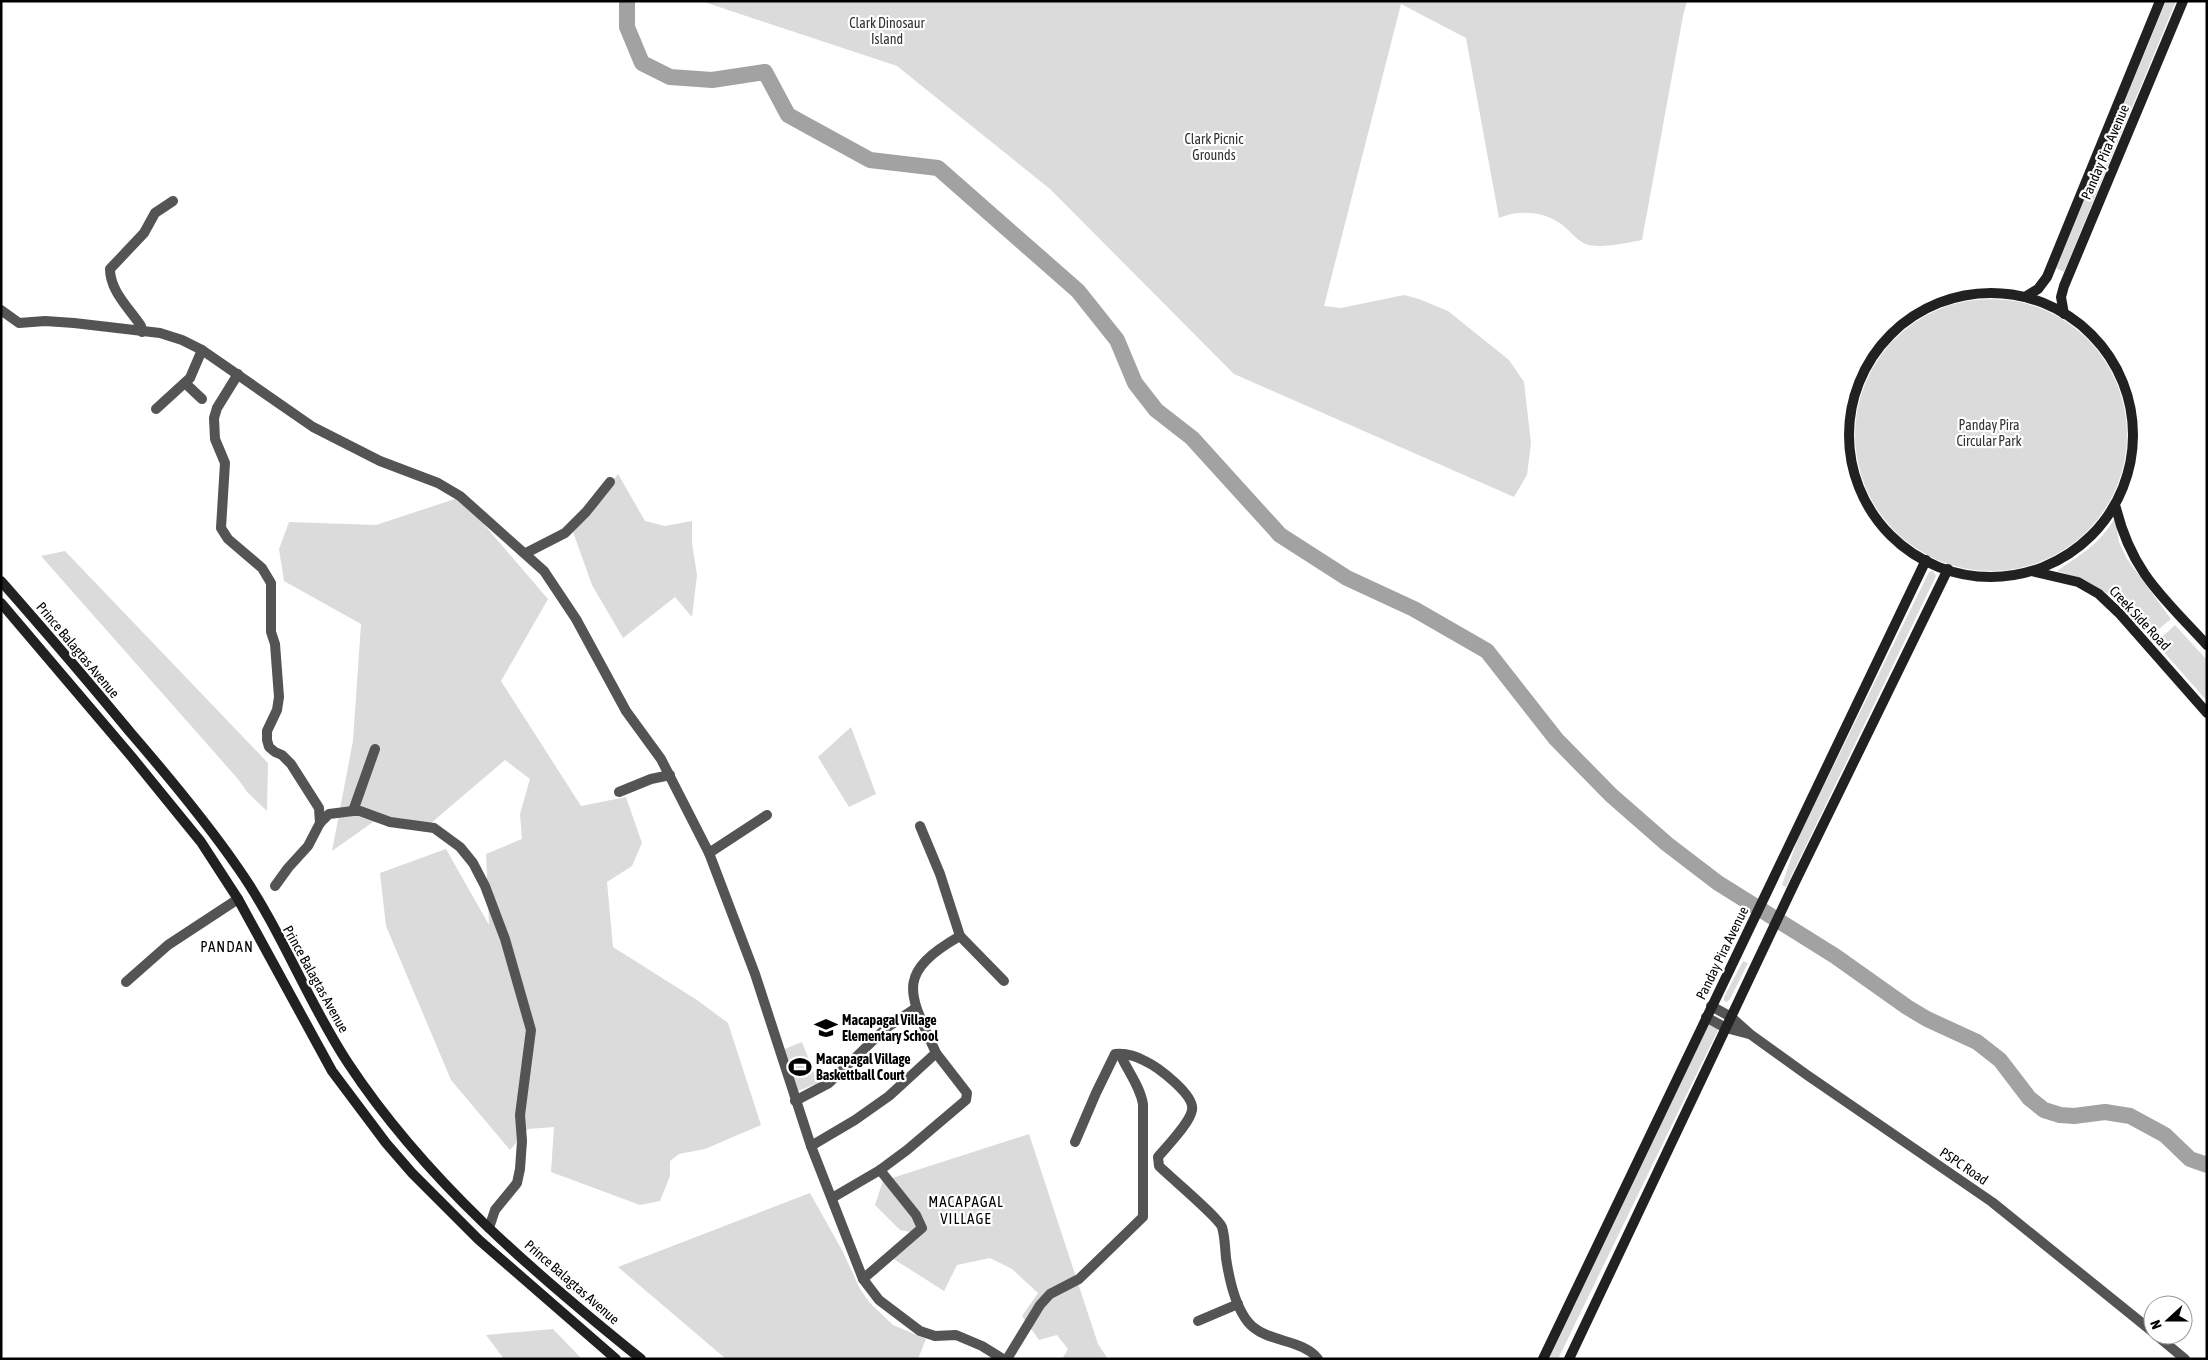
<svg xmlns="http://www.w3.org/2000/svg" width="2208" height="1360" font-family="'Asap Condensed',sans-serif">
<rect width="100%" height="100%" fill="#fff"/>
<g fill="#dbdbdb">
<path d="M701,1H1687L1683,16L1642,240C1625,243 1606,248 1589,245C1576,242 1569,228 1558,222C1541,211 1517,210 1499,218L1466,38L1401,4L1324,306L1341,308L1404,295L1419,299L1448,311L1509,360L1524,382L1531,443L1527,475L1514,497L1234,374L1050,189L897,66Z"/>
<path d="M2166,1H2176L2064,272L2056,268Z"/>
<circle cx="1991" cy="435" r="136"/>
<path d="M618,474L645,521L665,526L692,521V543L697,575L692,617L675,597L623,638L592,585L573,532Z"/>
<path d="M458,498L481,521L548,599L501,681L581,806L626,797L642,843L632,866L607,882L613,947L697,1000L728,1023L761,1125L705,1149L679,1154L670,1161V1176L660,1201L640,1205L551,1172L554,1127L528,1129L510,1150L451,1080L386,926L380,873L446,849L489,925L486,854L522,839L520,814L530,779L505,760L424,829L373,822L332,851L353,741L361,624L284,581L279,549L289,522L376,525Z"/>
<path d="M2115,518L2119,542L2127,559L2171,619L2149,637L2110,595L2083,579L2057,571C2082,553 2097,547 2115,518Z"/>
<path d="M65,551L268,763L267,811L248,793L238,779L41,556Z"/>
<path d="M1933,571L1936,576L1786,887L1782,885L1798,838L1929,572Z"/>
<path d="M2175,625L2207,660V701L2156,643Z"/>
<path d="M851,727L876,794L849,807L818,757Z"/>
<path d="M1743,961L1748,963L1730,999L1727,1002L1724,1001V997Z"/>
<path d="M1709,1024L1718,1027V1030L1558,1359H1546Z"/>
<path d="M802,1042L818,1083L798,1091L782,1050Z"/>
<path d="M1029,1134L1098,1344L1108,1359H1062L1068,1349L1057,1335L1039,1340L1022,1316L1038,1293L1012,1269L990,1258L957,1265L944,1291L892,1258L920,1234L900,1230L875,1205L883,1181Z"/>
<path d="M810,1193L843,1252L860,1289L870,1303L893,1325L926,1339L918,1359H726L618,1267Z"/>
<path d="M553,1329L582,1359H504L486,1335Z"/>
</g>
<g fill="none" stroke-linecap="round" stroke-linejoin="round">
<path stroke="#a2a2a2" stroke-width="16" d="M627,1V27L642,63L670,77L712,80L765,72L788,115L870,160L938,168L1078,291L1117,340L1135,383L1156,410L1192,438L1280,535L1347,578L1414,609L1487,651L1556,739L1611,795L1667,844L1718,883L1835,956L1907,1007L1927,1019L1977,1042L2000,1060L2029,1098L2044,1110L2060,1115L2074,1116L2105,1112L2130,1116L2165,1135L2190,1159L2207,1165"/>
<g stroke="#545454" stroke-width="10">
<path d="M1,310L19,323L45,321L74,323L160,333L182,340L202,350L313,427L380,461L438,483L460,496L544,571L576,619L626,711L661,759L709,853L755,974L811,1146L863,1279L879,1300L920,1331L935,1336L956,1335L982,1346L1003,1359"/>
<path d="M142,332L141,326C129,308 110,291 110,269L144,233L155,213L173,201"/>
<path d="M238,374L217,408L214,418L215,439L225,463L221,528L228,539L262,568L271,583V632L275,644L279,697L277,710L267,731V740L269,747L275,752L282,755L291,764L319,808L320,823L308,846L288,868L275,886"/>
<path d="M185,383L202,399"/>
<path d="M156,409L190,378L202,350"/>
<path d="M526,553L565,533L586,512L610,482"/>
<path d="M619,792L651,779L670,775"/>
<path d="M353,811L375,749"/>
<path d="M320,823L329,814L353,811H360L390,822L434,828L460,847L473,863L485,886L505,939L531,1030L520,1115L522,1141L520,1169L517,1183L495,1210L489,1228"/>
<path d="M920,826L940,874L960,936L1004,981"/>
<path d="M709,853L767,815"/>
<path d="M126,982L168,945L238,899"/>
<path d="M1711,1006L1731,1017L1750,1034L1807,1075L1992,1202L2153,1332"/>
<path d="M1706,1017L1726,1028L1749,1034"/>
<path d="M795,1101L829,1083L886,1028L916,1008"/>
<path d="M1075,1142L1096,1093L1115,1054C1125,1053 1136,1056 1145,1061C1158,1067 1195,1095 1192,1110C1190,1123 1167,1146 1158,1157L1159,1166C1170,1177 1218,1217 1222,1227C1225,1237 1225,1248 1226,1258C1229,1278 1235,1306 1248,1322C1265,1343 1302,1338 1318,1359"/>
<path d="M811,1146L855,1120L889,1096L936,1053C909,993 894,974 960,936"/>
<path d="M832,1198L880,1170L907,1150L966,1100L967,1093L936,1053"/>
<path d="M863,1279L922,1228L916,1215L880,1170"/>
<path d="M1198,1321L1238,1304"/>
<path d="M2156,1335L2185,1359"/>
<path d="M1007,1359L1040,1305L1050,1294L1079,1279L1143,1217V1104C1140,1086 1127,1070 1120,1054"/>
</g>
<g stroke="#212121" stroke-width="10">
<circle cx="1991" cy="435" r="142"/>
<path d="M2025,297L2038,289L2047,277L2160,1"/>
<path d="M2064,314L2061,297L2064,286L2183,1"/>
<path d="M2116,508C2132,573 2164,598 2207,645"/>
<path d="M2035,572L2078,582L2099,594L2119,613L2207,713"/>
<path d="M1,581C45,631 88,681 130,732C168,776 205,820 238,868C281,929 307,1001 348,1063C425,1180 533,1272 641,1359"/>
<path d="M1,603L131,756L201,842L238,899L332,1071L386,1143L412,1173L479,1240L616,1359"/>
<path d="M1543,1359L1926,560"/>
<path d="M1569,1359L1795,882L1948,569"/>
</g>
</g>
<defs>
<symbol id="school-bare" viewBox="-9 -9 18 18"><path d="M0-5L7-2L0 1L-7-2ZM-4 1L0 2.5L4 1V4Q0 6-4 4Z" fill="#000" stroke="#fff" stroke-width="2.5" paint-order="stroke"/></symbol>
<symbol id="stadium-bare" viewBox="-9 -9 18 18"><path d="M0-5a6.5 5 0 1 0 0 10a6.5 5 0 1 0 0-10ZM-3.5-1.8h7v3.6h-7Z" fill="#000" stroke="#fff" stroke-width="2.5" paint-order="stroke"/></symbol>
</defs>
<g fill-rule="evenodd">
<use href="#school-bare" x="810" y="1012" width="32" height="32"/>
<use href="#stadium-bare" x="784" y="1051" width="32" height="32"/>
</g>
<g text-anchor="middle" stroke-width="4.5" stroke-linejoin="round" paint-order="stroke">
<g font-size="14" fill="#323232" stroke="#fff">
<text x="887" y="28">Clark Dinosaur<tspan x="887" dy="16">Island</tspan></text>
<text x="1214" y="144">Clark Picnic<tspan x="1214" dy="16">Grounds</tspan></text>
<text x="1989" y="430">Panday Pira<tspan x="1989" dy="16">Circular Park</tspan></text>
</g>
<g font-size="14" fill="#000" stroke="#fff">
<text transform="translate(2105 152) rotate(-67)" y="5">Panday Pira Avenue</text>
<text transform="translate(2140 618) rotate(47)" y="5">Creek Side Road</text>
<text transform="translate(78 650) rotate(50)" y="5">Prince Balagtas Avenue</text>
<text transform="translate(1722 953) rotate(-64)" y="5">Panday Pira Avenue</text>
<text transform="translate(316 979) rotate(61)" y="5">Prince Balagtas Avenue</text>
<text transform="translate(1964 1166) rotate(34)" y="5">PSPC Road</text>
<text transform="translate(572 1282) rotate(41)" y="5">Prince Balagtas Avenue</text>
</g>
<g font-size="14" font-weight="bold" fill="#000" stroke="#fff" text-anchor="start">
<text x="842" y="1025">Macapagal Village<tspan x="842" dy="16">Elementary School</tspan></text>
<text x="816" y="1064">Macapagal Village<tspan x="816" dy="16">Baskettball Court</tspan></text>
</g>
<g font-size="15" letter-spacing="1" fill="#000" stroke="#fff">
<text x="227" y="952">PANDAN</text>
<text x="966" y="1207">MACAPAGAL<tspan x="966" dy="17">VILLAGE</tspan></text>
</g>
</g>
<rect width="2208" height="1360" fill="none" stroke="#000000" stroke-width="5"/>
<g transform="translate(2168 1320) rotate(249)"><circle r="24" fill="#ffffff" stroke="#999999"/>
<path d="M0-4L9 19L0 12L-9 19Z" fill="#000000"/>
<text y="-8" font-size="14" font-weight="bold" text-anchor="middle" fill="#000000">N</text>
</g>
</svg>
